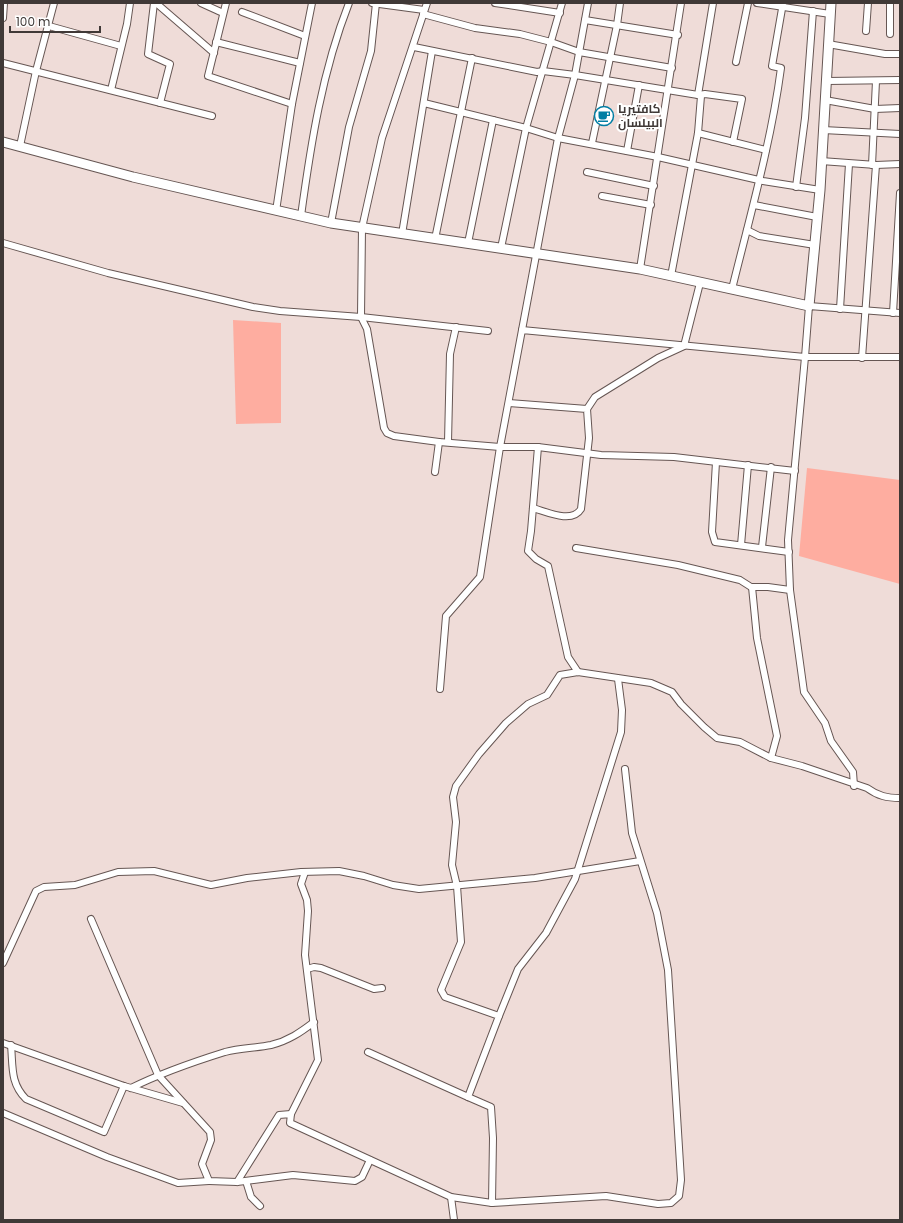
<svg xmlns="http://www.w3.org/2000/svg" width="903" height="1223" font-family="Poppins,Cairo,sans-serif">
<rect width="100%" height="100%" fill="#efdcd8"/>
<g fill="#feada0">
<path d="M233,320L281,323V423L236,424Z"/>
<path d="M807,468L900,480V584L799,556Z"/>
</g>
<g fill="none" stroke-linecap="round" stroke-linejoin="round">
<defs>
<g id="street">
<path d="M154,3L148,54L170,64L160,103"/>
<path d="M156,3L214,53"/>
<path d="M201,3L223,13"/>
<path d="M226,3L208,76L292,104"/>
<path d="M372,3L424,10"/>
<path d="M427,3L382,138L362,228L361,317L367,329L384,428L387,433L394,436L439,442L500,447H538L601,455L674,457L795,471"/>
<path d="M495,3L560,13"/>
<path d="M757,3L830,14"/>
<path d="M242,12L305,36"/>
<path d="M423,14L475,28L520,34L551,42L579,52L672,68"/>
<path d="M3,18L4,3"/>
<path d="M585,20L678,35"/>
<path d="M49,26L121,46"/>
<path d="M866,31L868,3"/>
<path d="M890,34V3"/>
<path d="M216,42L300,63"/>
<path d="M828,44L885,54H900"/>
<path d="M414,47L537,72L543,71L575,75L698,95L705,94L742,99L733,142"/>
<path d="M736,62L748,3"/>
<path d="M3,63L212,116"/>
<path d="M827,81L900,80"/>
<path d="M111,90L127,24L130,3"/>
<path d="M698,95L713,3"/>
<path d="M825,100L875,109L900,108"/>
<path d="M424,103L526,128L558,138L658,157L763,181L820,190"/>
<path d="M823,130L900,134"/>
<path d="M698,133L766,150"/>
<path d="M592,143L617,25L620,3"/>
<path d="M20,146L36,71L54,3"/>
<path d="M627,151L639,85"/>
<path d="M821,161L876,165L900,164"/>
<path d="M872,165L876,81"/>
<path d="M587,172L654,186"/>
<path d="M796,187L805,118L813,11"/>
<path d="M602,196L651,205"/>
<path d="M754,205L817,217"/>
<path d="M276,211L292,104L312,3"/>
<path d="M301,216C311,143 322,72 349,3"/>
<path d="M331,223L349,127L371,51L376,3"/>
<path d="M747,230L759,236L815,245"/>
<path d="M402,234L432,51"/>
<path d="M435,239L472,58"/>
<path d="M3,243L108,273L253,307L280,311L361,317L488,331"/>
<path d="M468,243L493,120"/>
<path d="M501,248L526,128L562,3"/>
<path d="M640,269L681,3"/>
<path d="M671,276L698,133L701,96"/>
<path d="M732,289C750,216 771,143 781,68L772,66L783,3"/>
<path d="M840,309L849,164"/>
<path d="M893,313L900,193"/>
<path d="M522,330L558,138L575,75L588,3"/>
<path d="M862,358L876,165"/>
<path d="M509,403L587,409L589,438L581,509C572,524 547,512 533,508"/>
<path d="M587,409L595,397L658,358L684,346L700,283"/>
<path d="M448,442L450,354L456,327"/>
<path d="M538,447L531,531L528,551L536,559L548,566L568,657L578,672"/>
<path d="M716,462L712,532L715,542L789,552"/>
<path d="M435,472L439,442"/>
<path d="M741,545L748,465"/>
<path d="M762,547L771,467"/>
<path d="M576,548L678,565L740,580L751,587H768L790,590"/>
<path d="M752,587L757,638L777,736L771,758"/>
<path d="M440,689L446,616L480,577L500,447L522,330L805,357L809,306L900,313"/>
<path d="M854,786L853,772L831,741L825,723L804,692L790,590L788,540L805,357H900"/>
<path d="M91,919L158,1075L210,1132L211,1140L202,1164L209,1181L237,1182L293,1175L355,1181L362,1177L370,1160"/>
<path d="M3,963L36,891L44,887L75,885L118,872L154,871L211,885L247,878L301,872L339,871L364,876L393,885L419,889L535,878L640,861"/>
<path d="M307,969L314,967L321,968L374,989L382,988"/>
<path d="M499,1016L518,969L546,933L575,879L621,732L622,710L618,679"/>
<path d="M3,1043L124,1086L183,1103"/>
<path d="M11,1045C13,1066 10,1083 26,1099L104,1132L124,1086"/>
<path d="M368,1052L468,1097"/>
<path d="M131,1088C161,1073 193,1062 225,1052C240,1048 256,1048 271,1045C288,1041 301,1032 314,1022"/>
<path d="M3,1113L107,1157L178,1183L209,1181"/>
<path d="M291,1114L318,1060L305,955L308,911L307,900L301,884L305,872"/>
<path d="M246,1181L251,1197L260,1206"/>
<path d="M237,1182L279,1115L291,1114L290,1123L451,1197L492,1203L606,1196L658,1204L671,1203L679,1196L681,1180L668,970L657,913L632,833L625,769"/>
<path d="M451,1197L454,1220"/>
<path d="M492,1203L493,1138L491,1107L468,1097L499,1016L445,997L441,990L461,942L457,886L452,865L456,822L453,797L456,786L479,754L506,723L528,704L547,695L560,675L578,672L651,683L672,692L681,704L704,727L717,738L740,742L771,758L802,766L867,788C878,796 887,798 900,798"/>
</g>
<path id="secondary" d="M3,142L133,177L331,223L640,269L809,306L820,190L831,3"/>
</defs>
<use href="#street" stroke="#665653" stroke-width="8"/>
<use href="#secondary" stroke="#665653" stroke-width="11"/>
<use href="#street" stroke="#fff" stroke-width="6"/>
<use href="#secondary" stroke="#fff" stroke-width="9"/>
</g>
<defs>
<symbol id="cafe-ring" viewBox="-11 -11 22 22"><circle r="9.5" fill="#fff" stroke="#027ea4" stroke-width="1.5"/><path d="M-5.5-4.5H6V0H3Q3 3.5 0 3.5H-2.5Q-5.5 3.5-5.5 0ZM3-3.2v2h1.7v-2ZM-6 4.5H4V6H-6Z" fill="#027ea4"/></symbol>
</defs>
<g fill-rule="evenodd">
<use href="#cafe-ring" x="593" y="105" width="22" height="22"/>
</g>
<g text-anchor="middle" stroke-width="4" stroke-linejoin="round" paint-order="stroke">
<g font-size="12" font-weight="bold" fill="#403937" stroke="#fff" text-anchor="start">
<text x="618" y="113">كافتيريا<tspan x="618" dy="14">البيلسان</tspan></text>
</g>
</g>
<rect width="903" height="1223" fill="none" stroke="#403937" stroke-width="8"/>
<path d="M10 26v6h90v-6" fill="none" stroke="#403937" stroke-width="2"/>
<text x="16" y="26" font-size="12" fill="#403937" stroke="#ffffff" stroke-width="3" paint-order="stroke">100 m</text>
</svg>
